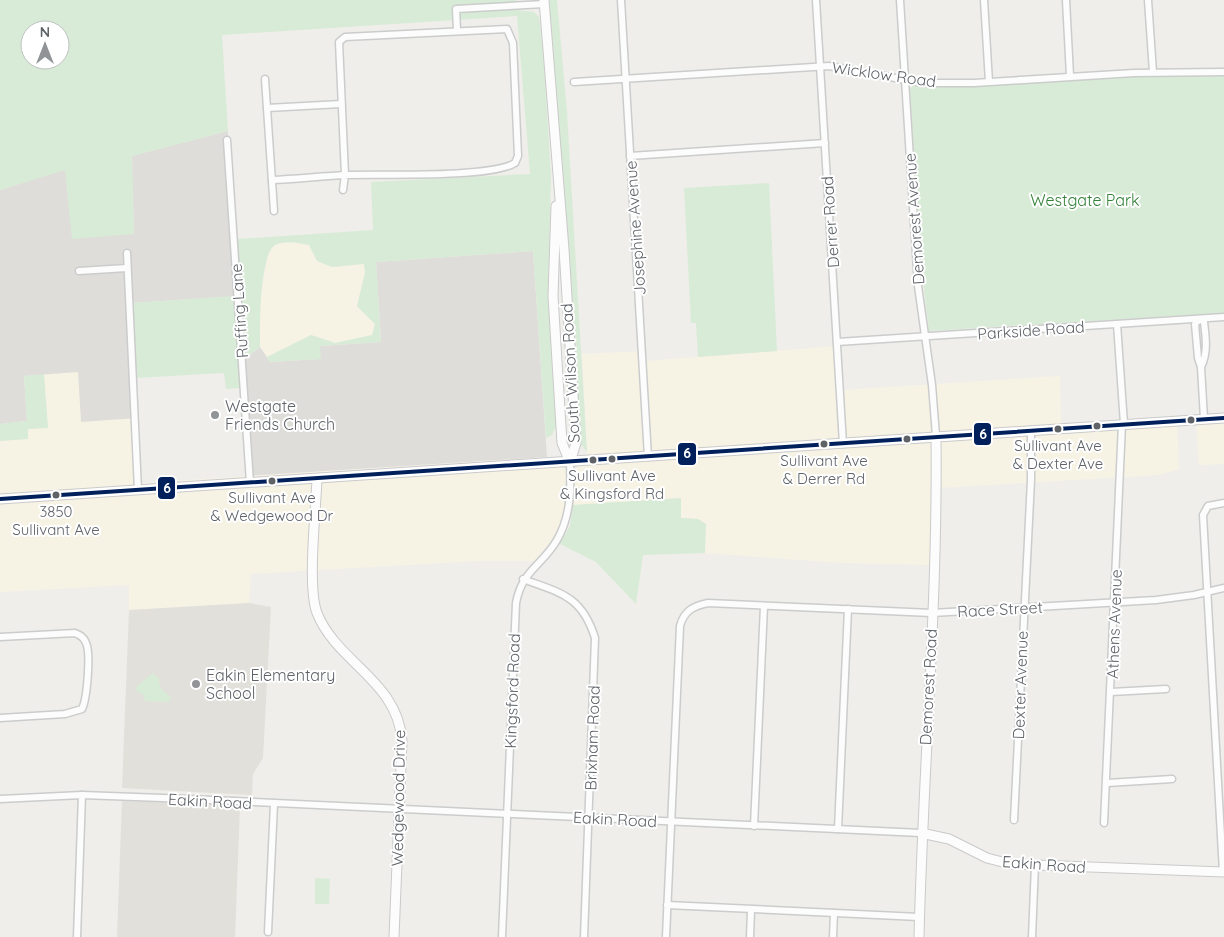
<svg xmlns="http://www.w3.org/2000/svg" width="1224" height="937" font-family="Quicksand,sans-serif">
<rect width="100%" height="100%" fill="#efeeea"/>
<g fill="#f7f3e4">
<path d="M295,242L309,245L317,261L332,267L364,264L365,273L357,306L375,324L372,335L335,343L311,335L267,357L260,347L259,303L269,250L276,244Z"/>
<path d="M839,346L842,390L1060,376L1061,426L1177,420L1179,469L1157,475L939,488L934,565L843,563L705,553L706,524L698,519L681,518V498L573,505L574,472L587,452L582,354L644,351L646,361Z"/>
<path d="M78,371L138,418L142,483L547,457L567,471L566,503L560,524L552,540L534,561H477L251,574L249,603L129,610V585L0,592V441L28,439V429L48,427L44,374Z"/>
<path d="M1224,417V464L1199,465L1196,418Z"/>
</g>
<g fill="#dfddda">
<path d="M228,131L241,296L131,303L138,418L81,422L78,372L24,376L27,421L0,424V190L65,169L134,234L131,156Z"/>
<path d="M533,251L547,457L246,476L240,359H244L260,347L270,362L320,359V346L381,342L376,262Z"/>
</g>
<g fill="#e2e0da">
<path d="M249,603L271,607L263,758L253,774L252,795L122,788L129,610Z"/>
<path d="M122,801L240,805L235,937H117Z"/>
</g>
<g fill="#d8ebd6" fill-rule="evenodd">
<path d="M0,0H516L517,10L534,12L539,17L543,50L551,175L548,296L557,424L552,435L546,438L533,251L376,262L381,342L320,346L321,359L270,362L267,357L311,335L335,343L372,335L375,324L357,306L365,273L364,264L332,267L317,261L309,245C299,243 284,240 275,245C259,255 260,329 260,347L244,359L237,239L373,230L371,182L530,174L517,16L222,35L228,131L132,156L134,234L72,239L65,170L0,190ZM30,30H60V60H30Z"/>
<path d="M549,0H557L567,112L587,452L580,443Z"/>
<path d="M1135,75H1224V313L929,331L919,247L910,89L912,86H976Z"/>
<path d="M769,183L777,351L698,357L696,323H691L684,188Z"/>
<path d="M235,296L240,388L226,389L224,373L135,378L131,303Z"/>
<path d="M44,374L48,428L28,429V439L0,441V424L27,421L24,376Z"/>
<path d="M681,498V518L698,519L706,524L705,553L643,555L636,604L596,562L560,544L570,526L573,505Z"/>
<path d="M153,673L159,679C159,690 164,690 171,697L169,702L145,701L143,694L136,691L137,686Z"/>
<path d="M315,878L330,879L329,904H315Z"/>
</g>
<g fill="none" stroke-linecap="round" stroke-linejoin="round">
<defs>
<g id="street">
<path d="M621,0L648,457"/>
<path d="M816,0L843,444"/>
<path d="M900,0L918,286L932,385L936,436"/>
<path d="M984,0L989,82"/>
<path d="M1066,0L1070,76"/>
<path d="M1148,0L1153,72"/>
<path d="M457,30L456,9L544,4"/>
<path d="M265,79L274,211"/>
<path d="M574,82L829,66L923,83H974L1134,73L1224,72"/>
<path d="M267,108L341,104"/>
<path d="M227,140L250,483"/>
<path d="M630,156L825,143"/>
<path d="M272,180C297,179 323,176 348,175C382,174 491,178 515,163L518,156L513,43L507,29L345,37L339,42L345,175L343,190"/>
<path d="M127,253L138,490"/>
<path d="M79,271L127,268"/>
<path d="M1117,324L1124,424"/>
<path d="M837,342L1224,317"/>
<path d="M1201,367C1208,353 1206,338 1204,322L1200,319L1195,324L1198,358L1201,367L1204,419"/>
<path d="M523,579C561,593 582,596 595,638L584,937"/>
<path d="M0,637L75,633C80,635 84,637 86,643C91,653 87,699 82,709L65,714L0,718"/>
<path d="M1111,692L1166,689"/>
<path d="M1107,783L1172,779"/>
<path d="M0,799L82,795L189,799L921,833"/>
<path d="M1014,820L1031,480V430"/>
<path d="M1104,823L1122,424"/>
<path d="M754,826L764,606"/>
<path d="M838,829L848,609"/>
<path d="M1223,872L1203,515L1208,506L1224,503"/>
<path d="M667,905L919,917"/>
<path d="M268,932L274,804"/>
<path d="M77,937L82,795"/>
<path d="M502,937L516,603C522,570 542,566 557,540C571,516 571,489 570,462"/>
<path d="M666,937L680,626C684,611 693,606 708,603L932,613L1156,600L1194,595L1224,588"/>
<path d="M750,937L751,910"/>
<path d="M833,937L834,913"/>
<path d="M1032,937L1035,865"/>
</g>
<g id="secondary">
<path d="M544,0L564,249L576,443L570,462"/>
<path d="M556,206L553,296L562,443L570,462"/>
<path d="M317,479C316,510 307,587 317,613C337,663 398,681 402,741L394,937"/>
<path d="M0,499L1224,418"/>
<path d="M921,833L949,839L987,858L1010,864L1224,872"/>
<path d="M919,937C923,770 938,603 936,436"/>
</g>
</defs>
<use href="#street" stroke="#cbcccc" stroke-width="9"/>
<use href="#secondary" stroke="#cacacb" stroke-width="11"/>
<use href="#street" stroke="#fdfcfc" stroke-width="6"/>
<use href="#secondary" stroke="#fdfcfc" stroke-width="9"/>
<defs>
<path id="bus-1" d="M0,499L1224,418"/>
</defs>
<use href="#bus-1" stroke="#fff" stroke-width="8"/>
<use href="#bus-1" stroke="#00205b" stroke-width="4"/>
</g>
<g fill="#919496" stroke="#fff" stroke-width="2">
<circle cx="215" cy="415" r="5"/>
<circle cx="196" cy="684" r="5"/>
</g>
<g fill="#5f6368" stroke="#fff" stroke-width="2">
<circle cx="1191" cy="420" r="4.5"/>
<circle cx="1097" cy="426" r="4.5"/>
<circle cx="1058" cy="429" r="4.5"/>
<circle cx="907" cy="439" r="4.5"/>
<circle cx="824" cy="444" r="4.5"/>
<circle cx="612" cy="459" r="4.5"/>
<circle cx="593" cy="460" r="4.5"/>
<circle cx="272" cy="481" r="4.5"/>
<circle cx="56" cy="495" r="4.5"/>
</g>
<g text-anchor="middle" stroke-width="4" stroke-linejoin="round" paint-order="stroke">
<g font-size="15" fill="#5f6368" stroke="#fff">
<text x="1058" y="451">Sullivant Ave<tspan x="1058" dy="18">&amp; Dexter Ave</tspan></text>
<text x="824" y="466">Sullivant Ave<tspan x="824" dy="18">&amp; Derrer Rd</tspan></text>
<text x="612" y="481">Sullivant Ave<tspan x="612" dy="18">&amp; Kingsford Rd</tspan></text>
<text x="272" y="503">Sullivant Ave<tspan x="272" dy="18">&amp; Wedgewood Dr</tspan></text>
<text x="56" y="517">3850<tspan x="56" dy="18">Sullivant Ave</tspan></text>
</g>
<g font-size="16" fill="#5f6368" stroke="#fff">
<text transform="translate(884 74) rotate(8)" y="6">Wicklow Road</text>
<text transform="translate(914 219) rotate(-94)" y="6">Demorest Avenue</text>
<text transform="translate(830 222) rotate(-94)" y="6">Derrer Road</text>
<text transform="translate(635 228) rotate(-94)" y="6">Josephine Avenue</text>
<text transform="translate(239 311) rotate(-94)" y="6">Ruffing Lane</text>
<text transform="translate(1031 330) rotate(-4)" y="6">Parkside Road</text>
<text transform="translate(570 373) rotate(-93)" y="6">South Wilson Road</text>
<text transform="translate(1000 609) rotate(-3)" y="6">Race Street</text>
<text transform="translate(1114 624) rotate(-88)" y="6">Athens Avenue</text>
<text transform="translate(1020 685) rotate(-88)" y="6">Dexter Avenue</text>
<text transform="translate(928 687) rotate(-87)" y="6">Demorest Road</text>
<text transform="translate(512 691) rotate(-88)" y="6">Kingsford Road</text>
<text transform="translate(592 738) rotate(-88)" y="6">Brixham Road</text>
<text transform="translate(398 798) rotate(-89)" y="6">Wedgewood Drive</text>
<text transform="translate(210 801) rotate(3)" y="6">Eakin Road</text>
<text transform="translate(615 819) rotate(3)" y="6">Eakin Road</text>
<text transform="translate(1044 864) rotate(4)" y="6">Eakin Road</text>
</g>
<g font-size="16" fill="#348238" stroke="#fff">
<text x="1085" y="206">Westgate Park</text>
</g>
<g font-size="16" fill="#5f6368" stroke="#fff" text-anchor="start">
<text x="225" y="412">Westgate<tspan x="225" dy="18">Friends Church</tspan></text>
<text x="206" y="681">Eakin Elementary<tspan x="206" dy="18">School</tspan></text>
</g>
</g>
<g stroke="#fff" stroke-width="2">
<rect x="973" y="422" width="19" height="24" rx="5" fill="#00205b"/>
<rect x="677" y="442" width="20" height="24" rx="5" fill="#00205b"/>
<rect x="157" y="476" width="19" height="24" rx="5" fill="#00205b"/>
</g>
<g font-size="14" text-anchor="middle" font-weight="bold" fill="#fff">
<text x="983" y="439">6</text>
<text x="687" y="458">6</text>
<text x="167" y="493">6</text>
</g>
<g transform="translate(45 45)"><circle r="24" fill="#ffffff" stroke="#bfc1c3"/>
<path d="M0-4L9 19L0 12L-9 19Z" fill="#919496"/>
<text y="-8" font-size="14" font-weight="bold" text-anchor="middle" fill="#5f6368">N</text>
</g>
</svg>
